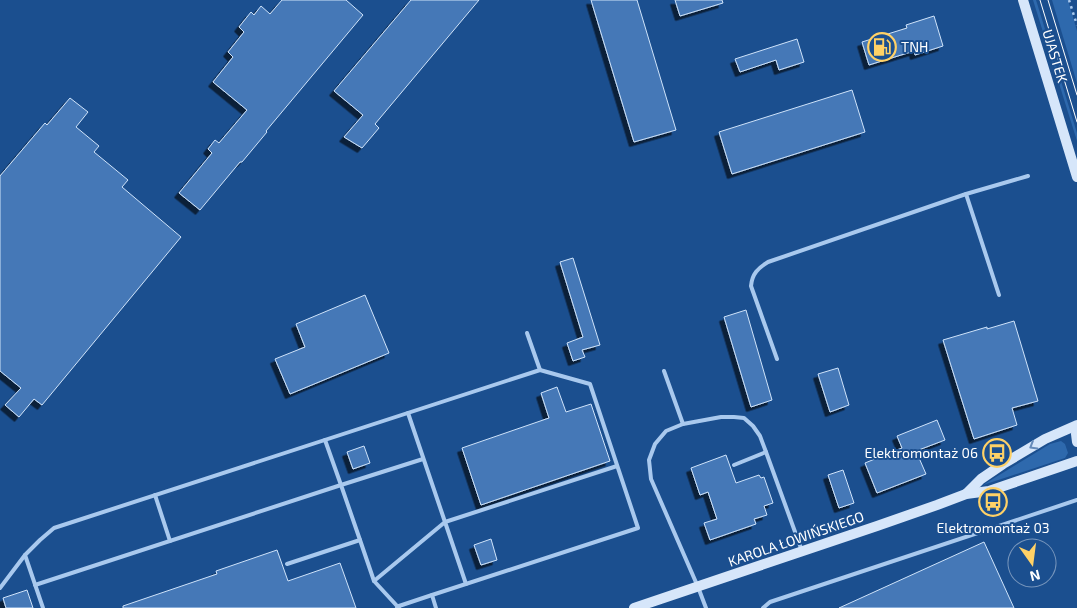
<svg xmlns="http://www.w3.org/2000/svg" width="1077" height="608" font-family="'Exo 2',sans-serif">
<defs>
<filter id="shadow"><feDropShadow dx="-4.5" dy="4.5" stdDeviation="0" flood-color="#0009"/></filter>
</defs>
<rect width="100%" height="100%" fill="#1b4f8f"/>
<g fill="#2e69ad">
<path d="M1033,0H1036L1077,133V141Z"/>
<path d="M1052,0H1068L1077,31V83Z"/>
<path d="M1061,441L1065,444L1068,453L1065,458L983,485L1050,444Z"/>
</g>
<g fill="#4478b7" stroke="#cfe3fa" filter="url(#shadow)">
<path d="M282,0H346L363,15L266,131L267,132L242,162H240L200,210L179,193L212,153L208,149L215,140L219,143L247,110L213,82L233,57L228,52L244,32L239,27L251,12L254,15L261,6L270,14Z"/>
<path d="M411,0H479L375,124L379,128L362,148L344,137L363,115L334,91Z"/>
<path d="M591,0H637L676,130L634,142Z"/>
<path d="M675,0H722L723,3L680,16Z"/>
<path d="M934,16L943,46L915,55L914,51L869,65L862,42L907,28L906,25Z"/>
<path d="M797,39L804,62L779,70L776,60L740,72L735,59Z"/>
<path d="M852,90L865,132L732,174L719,132Z"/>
<path d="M70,98L88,112L76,127L99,146L94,152L128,180L122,187L181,237L42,405L34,399L19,417L5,405L21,388L0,371V176L45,123L47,125Z"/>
<path d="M573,258L600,345L582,350L585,357L573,361L567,343L583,337L560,262Z"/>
<path d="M365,295L389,353L290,394L275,359L305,347L296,324Z"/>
<path d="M746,310L772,400L751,407L724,317Z"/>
<path d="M1014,321L1038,401L1012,408L1017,425L974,439L943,340L987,327V329Z"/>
<path d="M838,368L849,405L830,412L818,374Z"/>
<path d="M557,387L566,412L591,404L610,461L481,505L462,448L549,418L541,393Z"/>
<path d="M937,420L945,440L916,451L926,474L877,493L865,463L902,448L897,436Z"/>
<path d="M364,446L370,463L353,469L347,452Z"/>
<path d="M726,455L736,483L759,475L761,478L764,477L773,503L764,506L767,515L754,519L756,524L710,540L704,523L717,519L708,492L700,495L691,468Z"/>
<path d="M843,470L854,503L839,508L828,475Z"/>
<path d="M491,539L497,560L481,565L474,545Z"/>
<path d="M984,542L1014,608H839Z"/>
<path d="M277,550L288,581L340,563L356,608H123V606L217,574L216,571Z"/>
<path d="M27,590L33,608H6L3,598Z"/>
</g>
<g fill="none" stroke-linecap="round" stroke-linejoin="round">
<path stroke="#a9c9ee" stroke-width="2.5" stroke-dasharray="2.5 4" stroke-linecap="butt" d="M1069,0L1077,25"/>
<g stroke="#a9c9ee" stroke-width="4">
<path d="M966,194L1028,176"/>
<path d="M527,333L540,370"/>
<path d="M777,359L751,286C752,274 758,268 768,262L966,194L999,295"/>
<path d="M664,371L683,424L721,417H734L744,418L753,426L760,436L766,452L802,551"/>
<path d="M683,424L666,431L655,444L649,460L651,479L698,587L706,608"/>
<path d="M734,465L766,452"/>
<path d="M155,495L170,541"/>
<path d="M360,540L374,581L445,522L408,413"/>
<path d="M287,564L360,540L341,485L423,459"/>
<path d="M374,581L399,608"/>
<path d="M466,584L445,522L617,466"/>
<path d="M35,585L341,485L325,440"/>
<path d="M0,588L25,555"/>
<path d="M432,595L436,608"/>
<path d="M43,608L25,555L40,540L54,528L540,370L590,384L638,528L432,595L399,606L397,608"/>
<path d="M763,608L770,602L1077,500"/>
</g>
<g stroke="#d6e6fa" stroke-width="10">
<path d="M1023,0L1077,177"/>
<path d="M1077,431L1076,434L1077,442"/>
<path d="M966,494L981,479L1003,464L1045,439L1077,425"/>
<path d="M634,608L877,526L937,505L966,494L989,491L1077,461"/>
</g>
<g stroke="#fff" stroke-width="1">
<path d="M1040,0L1077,122"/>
<path d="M1048,0L1077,95"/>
</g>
</g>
<defs><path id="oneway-chevron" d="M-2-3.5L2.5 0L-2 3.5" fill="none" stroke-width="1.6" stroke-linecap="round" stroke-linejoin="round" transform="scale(1.25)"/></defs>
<use stroke="#668bba" href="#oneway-chevron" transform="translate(1033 446) rotate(149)"/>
<defs>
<symbol id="fuel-ring" viewBox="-11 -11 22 22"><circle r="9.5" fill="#1b4f8f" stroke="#ffd166" stroke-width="1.5"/><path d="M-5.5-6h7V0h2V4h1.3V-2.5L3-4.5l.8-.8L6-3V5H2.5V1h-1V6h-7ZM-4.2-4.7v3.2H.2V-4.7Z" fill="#ffd166"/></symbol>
<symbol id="bus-ring" viewBox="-11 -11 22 22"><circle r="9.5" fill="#1b4f8f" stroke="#ffd166" stroke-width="1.5"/><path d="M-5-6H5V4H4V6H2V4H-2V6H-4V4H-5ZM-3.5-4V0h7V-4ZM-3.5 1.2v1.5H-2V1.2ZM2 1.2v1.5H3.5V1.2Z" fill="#ffd166"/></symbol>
</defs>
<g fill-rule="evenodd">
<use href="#fuel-ring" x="866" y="31" width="32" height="32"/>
<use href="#bus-ring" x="981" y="437" width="32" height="32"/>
<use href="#bus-ring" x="977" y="486" width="32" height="32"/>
</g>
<g text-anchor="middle" stroke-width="4" stroke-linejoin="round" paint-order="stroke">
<g font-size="14" fill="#fff" stroke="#1b4f8f" text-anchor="start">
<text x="901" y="52">TNH</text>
<text x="978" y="458" text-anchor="end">Elektromontaż 06</text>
<text x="993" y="533" text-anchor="middle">Elektromontaż 03</text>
</g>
<g font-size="14" fill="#fff" stroke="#1b4f8f">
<text transform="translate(1055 56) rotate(73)" y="5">UJASTEK</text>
<text transform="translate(796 539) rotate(-19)" y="5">KAROLA ŁOWIŃSKIEGO</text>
</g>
</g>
<g transform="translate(1032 563) rotate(166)"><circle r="24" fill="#1b4f8f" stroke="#7695bc"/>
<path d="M0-4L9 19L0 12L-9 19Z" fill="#ffd166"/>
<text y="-8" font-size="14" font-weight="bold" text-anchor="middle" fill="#ffffff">N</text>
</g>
</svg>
